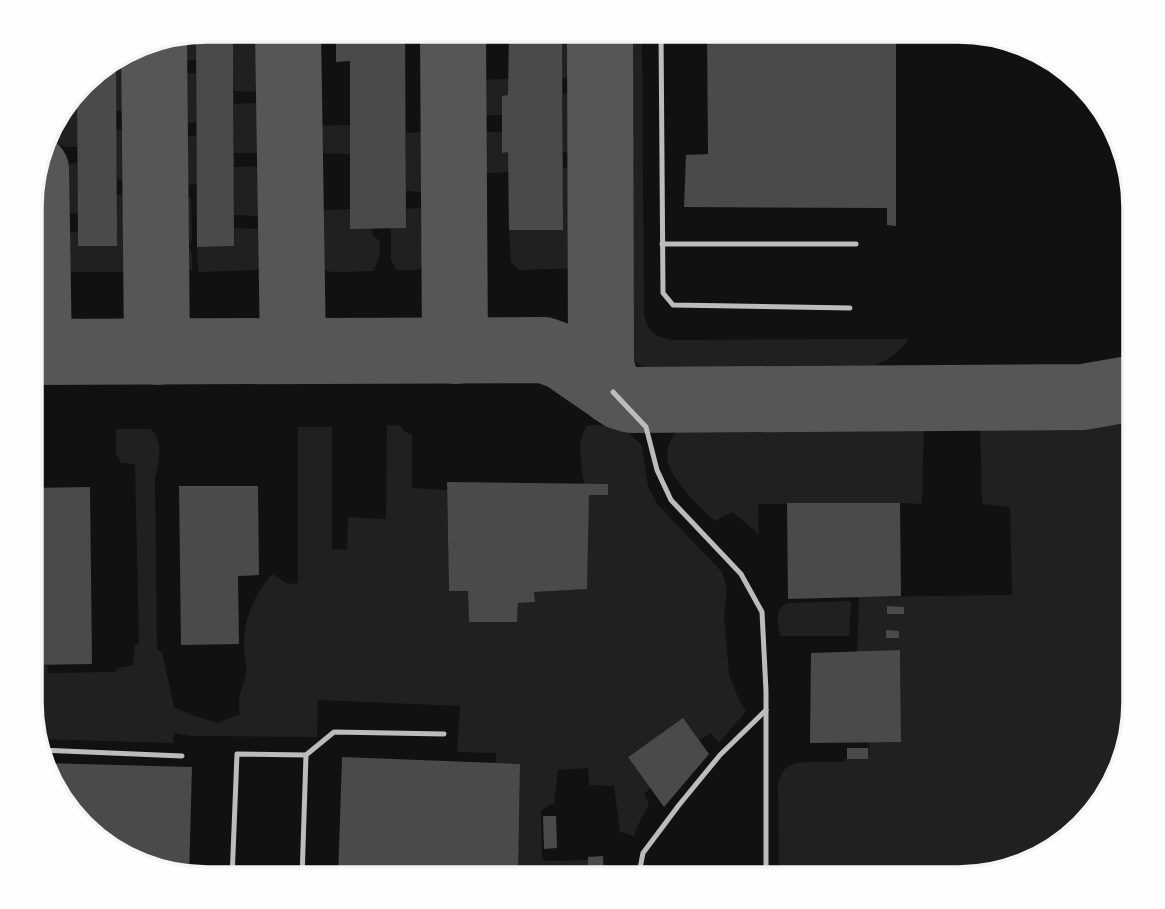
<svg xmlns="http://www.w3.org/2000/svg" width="1165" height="909" font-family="Signika,sans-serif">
<rect width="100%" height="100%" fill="#111"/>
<g fill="#202020">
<path d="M562,30H588L589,32L590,67L580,77L562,78Z"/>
<path d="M618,30H642L644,315C649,333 655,337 673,340L909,339C899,352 888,361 872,366L652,368L643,367L637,363L620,341L618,275Z"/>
<path d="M196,32V60L183,61L173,57L170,53V36Z"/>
<path d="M233,40C247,41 262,39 273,49L274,84L270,88L249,92L234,91Z"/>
<path d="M116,61L134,62L141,67L142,103L138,111H116Z"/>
<path d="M196,73V122L184,124L174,119C169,111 164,83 174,76C178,73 190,73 196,73Z"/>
<path d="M509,79L508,95L502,96V115C468,116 468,112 467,80Z"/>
<path d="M575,93C592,101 591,110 591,127C591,149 585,154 563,152V94Z"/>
<path d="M73,94L77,95V147C56,148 47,141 53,119Z"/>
<path d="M234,104C246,104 270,99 275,115C276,119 275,123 275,127C275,135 275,142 272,150L261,153H234Z"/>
<path d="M350,125V154L304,153V126Z"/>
<path d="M129,129L137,131L141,134L143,162L137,178L125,180L117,179L116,130Z"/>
<path d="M479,132H502V152H508V172C498,172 484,175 475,170C466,165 465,147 471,139C472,137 477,134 479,132Z"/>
<path d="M406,133C414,133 427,131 433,136C443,144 443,182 433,188C426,194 415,191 406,191Z"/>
<path d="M179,136H196L197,184C185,186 177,183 169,173V145L172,139Z"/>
<path d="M77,163L78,214L62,213L54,207L52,202V177L60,165Z"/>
<path d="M259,166L272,171L274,210L259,216L234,215V167Z"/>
<path d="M563,168C575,168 587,169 591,183V251L589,259L581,268L519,270L511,262L509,230H563Z"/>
<path d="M117,195C124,195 132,194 138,201C144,207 142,252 142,263L135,272H58C49,261 51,243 59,233L78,232V246Z"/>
<path d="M184,198H191L192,240L189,245L192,255V271C169,262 169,245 169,225C170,220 169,213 171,208C173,203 179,200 184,198Z"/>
<path d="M418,208C423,209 429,209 434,213C443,221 443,246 437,256C434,261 425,267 419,269C412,271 403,270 396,270L391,260V228H406V209Z"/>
<path d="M350,209L372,228L373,236L380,241L379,257L377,264L373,271C358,271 335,274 322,270C298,261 302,231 305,211Z"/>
<path d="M234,228L264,229L273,234C275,250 272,262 256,270L198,272L197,247L234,246Z"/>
<path d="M924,424L922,504L900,503L758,504L759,534L732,512L715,521C702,511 675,482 669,466C663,450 671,432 686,425Z"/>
<path d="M387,425L401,426L404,431L412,435V488L447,490L449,591H468L469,622H517L518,603L535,602L534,592L586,589L589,495H608V484H584C582,467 575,438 588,425L625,426L627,431L642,446L648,487L658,505L722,572L727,588L724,616L729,674L739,700L746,711L719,743L711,733L699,740L683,719L628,756L650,788L644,794L649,804L637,827L634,836L620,832L614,786L589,785L588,768L558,770L554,804L549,805L541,811L542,858L545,861L588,860L589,875H604L608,879H518L520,764L496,763V753L457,752L460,706L318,700L317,737L191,736L174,733L173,743L37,739L30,714V665H47L49,673L115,672L118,668L133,665L135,645L139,644L135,464L121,463L116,454V429H151C164,442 159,461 155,478L157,650L162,652L174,707L191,715L218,723L240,714C236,693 244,690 246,671C247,662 244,653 244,644C244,615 255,595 272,574L288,584L298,583V427H332V549L347,550L348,517L386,519Z"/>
<path d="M980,425H1135V714L1122,770L1091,819L1026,866L958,879H779L778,785C783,761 795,763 816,762C825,762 835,762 844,762L845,759H868L869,742L901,741L900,651L857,652L859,597L1012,595L1010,507L982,504Z"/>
<path d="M851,601L849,636H780C779,623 773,609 788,603Z"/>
</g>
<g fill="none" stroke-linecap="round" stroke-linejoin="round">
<g stroke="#565656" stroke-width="66">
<path d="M288,30L293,351"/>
<path d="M453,30L455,351"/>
<path d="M600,30L601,364L605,379L613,392"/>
<path d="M154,39L157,352"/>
<path d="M36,169L39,352"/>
<path d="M31,352L544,350L563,357L621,397L631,400L1083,397L1135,388"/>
</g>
</g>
<g fill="#4a4a4a">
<path d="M207,30H233L234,246L197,247L196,32Z"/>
<path d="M336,30H405L406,228L350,229V61L336,62Z"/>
<path d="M509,30H562L563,230H509L508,152L502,153V96L508,95Z"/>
<path d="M707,30H888V38L896,39V226L887,225V208L684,207L686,155L708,154Z"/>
<path d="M116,59L117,246H78L77,90L90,73Z"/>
<path d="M447,482L608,484V495H589L587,589L534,592L535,602L518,603L517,622H469L468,591H449Z"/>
<path d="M179,486H258L259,575L238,576L239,644L181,645Z"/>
<path d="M90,487L92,664L30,665L31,488Z"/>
<path d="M787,503H900L901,596L788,599Z"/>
<path d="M887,606L904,607V614H887Z"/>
<path d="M886,630L899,631V638H886Z"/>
<path d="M900,650L901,742L810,743L811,653Z"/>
<path d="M683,718L709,754L664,807L628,757Z"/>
<rect x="847" y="748" width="21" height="11"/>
<path d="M342,757L520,764L518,879H338Z"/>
<path d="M43,763L192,767L189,877L139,866L90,835L48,780Z"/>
<path d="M543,816H556L557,848L544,849Z"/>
<path d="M603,856L604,875H588V857Z"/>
</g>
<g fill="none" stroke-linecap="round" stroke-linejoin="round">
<g stroke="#bcbcbc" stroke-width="5">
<path d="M661,30L663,293L673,305L850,308"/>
<path d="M662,244H856"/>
<path d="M613,392L646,427L657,470L671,500L741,574L762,612L766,691V879"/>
<path d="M40,750L182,756"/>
<path d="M306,755L334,732L444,734"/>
<path d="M232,879L237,754L306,755L302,879"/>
<path d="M638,879L643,853L679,805L720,755L766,710"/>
</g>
</g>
<path d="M0 0H1165V909H0ZM207 42H958A165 165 0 0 1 1123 207V702A165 165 0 0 1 958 867H207A165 165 0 0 1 42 702V207A165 165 0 0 1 207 42Z" fill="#fefefe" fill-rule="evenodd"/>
<path fill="none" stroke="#f5f5f5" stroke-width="3.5" d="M207 42H958A165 165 0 0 1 1123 207V702A165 165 0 0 1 958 867H207A165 165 0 0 1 42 702V207A165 165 0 0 1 207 42Z"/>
</svg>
